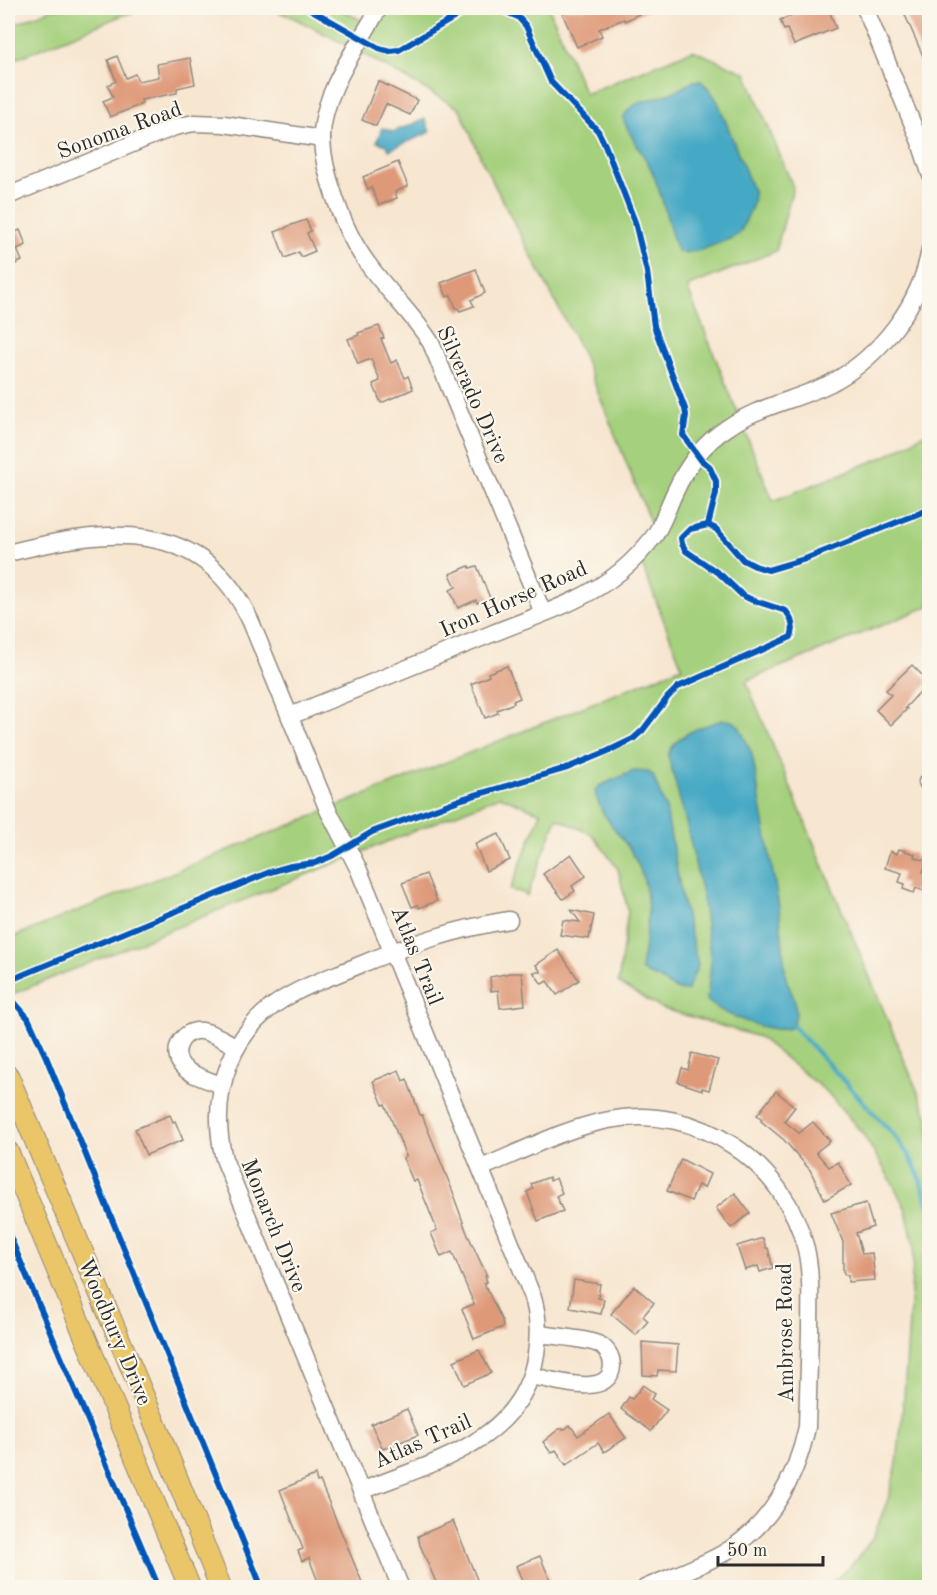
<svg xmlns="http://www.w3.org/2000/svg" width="937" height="1595" font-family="'Old Standard TT',serif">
<rect width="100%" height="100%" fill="#fbf7ec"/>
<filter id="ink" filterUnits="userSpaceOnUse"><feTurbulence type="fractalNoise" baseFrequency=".0167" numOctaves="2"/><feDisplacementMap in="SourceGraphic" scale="12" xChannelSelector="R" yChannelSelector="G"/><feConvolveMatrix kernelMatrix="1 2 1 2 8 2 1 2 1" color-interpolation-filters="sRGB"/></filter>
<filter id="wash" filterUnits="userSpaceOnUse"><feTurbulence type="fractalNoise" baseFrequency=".008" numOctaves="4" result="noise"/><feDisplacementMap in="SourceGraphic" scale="24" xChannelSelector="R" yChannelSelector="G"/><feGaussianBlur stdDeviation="1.35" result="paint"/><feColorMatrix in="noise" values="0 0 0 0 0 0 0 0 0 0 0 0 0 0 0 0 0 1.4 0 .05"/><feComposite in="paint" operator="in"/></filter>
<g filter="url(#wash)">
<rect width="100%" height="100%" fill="#f7e6d0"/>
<g fill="#a5d07d" stroke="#687e54" stroke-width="1.5">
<path d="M55,8H152L123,15L8,62V27Z"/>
<path d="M268,8H338L370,25L379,8H549L585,94L693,50L746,73L793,187L776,251L687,287L773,501L886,456L929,431V606L746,681L929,1119V1587H826L849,1568L873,1538L888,1499L897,1464L904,1397L914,1246L906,1210L892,1182L863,1134L828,1093L759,1037L661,1008L618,983L628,911L618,869L593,835L557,818L527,896L521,892L510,890L541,813L500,796L8,996V939L682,667L638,555L655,534L583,355L483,163L460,109L356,50L292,17Z"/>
</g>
<g fill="#44a8c4" stroke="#386a78" stroke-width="1.5">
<path d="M694,81H701L710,90L718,102L754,193L753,204L740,233L732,238L701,250L684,253L677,251C667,223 663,194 650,167C641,150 629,136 623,118C631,100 652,100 668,94C677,91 685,86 694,81Z"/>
<path d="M425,119L430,132L389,150L387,145L377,142L382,128L393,132Z"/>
<path d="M723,720L733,721L739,726L752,754L779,907L786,979L795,1001L796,1015L793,1026C778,1038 718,1013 707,1000L711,962L702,895L687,826L668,756C675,734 702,726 723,720Z"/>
<path d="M634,771L649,772L653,776L666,809L682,899L698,965L687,991C675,991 669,985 659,979C653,975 647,976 641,970C647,928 656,893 632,853C620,833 598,815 595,790L599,786Z"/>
</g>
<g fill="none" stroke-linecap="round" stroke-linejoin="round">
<path stroke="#44a8c4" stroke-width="4.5" d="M793,1026L892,1133L908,1154L918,1173L930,1209"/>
</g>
<g id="blocks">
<g fill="#de9978">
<path d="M560,8H651L625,21L624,19L599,29L602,36L577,47Z"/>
<path d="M812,8H828L836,28L794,45L787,29L784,30L780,20Z"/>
<path d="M903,8H930V72L905,15Z"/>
<path d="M117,56L126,78L135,74L138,81L159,77L157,64L190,58L195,84L177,88V93L141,100L142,104L110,117L103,101L113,97L108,85L116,81L108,60Z"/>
<path d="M378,81L417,100L410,115L386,104L376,126L362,120Z"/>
<path d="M398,162L408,186L395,192L397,198L379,205L371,187L368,189L363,177Z"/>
<path d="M306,220L311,231L307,233L315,251L301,257L299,252L285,258L275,232L286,228V227Z"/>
<path d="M8,225L11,234L20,230L26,245L17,249L22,261L8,267Z"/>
<path d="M476,269L485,293L471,300L474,306L460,311L458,308H456L451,295L447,297L441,283Z"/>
<path d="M379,326L384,338L381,339L391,363L397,360L405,378L408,376L413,389L381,403L373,384L380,381L371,359L358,364L348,339L359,335L358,333Z"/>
<path d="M469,566L470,568L477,566L490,598L477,603L476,600L458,608L450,590L456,587L450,574Z"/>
<path d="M912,665L929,682L905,708L907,709L891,725L876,710L891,695L886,690Z"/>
<path d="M507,666L520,698L513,701L514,703L497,710L498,713L485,718L471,684L489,676L488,673Z"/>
<path d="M499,834L510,860L486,871L475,844Z"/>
<path d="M899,849L915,854L914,857L927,861L923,872L930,875V877L925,891L916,888L914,893L903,889L905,884L899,882L902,873L885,868L890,851L897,854Z"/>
<path d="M571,854L586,876L572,886L575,891L563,899L543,874Z"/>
<path d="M426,874L437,901L419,908L418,905L412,907L402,883Z"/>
<path d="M571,910L594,915L589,939L560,935L563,920L580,922Z"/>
<path d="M558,950L579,980L557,995L547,981L542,984L533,972H541L536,965Z"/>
<path d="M510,973H522L525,1005L500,1008L498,990L491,991L490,977Z"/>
<path d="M692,1053L718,1060L709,1090L702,1088V1090L678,1082L682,1068L688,1070Z"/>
<path d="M399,1070L403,1081L407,1079L420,1115H422L455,1197H454L467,1233L487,1276H485L487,1282L484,1283L502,1321L503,1327L474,1339L462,1309L474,1304L452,1252L441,1257L431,1233L437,1230L417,1180L413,1181L403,1158L406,1156L385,1104L383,1105L373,1081Z"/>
<path d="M776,1091L795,1107L784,1121L799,1133L813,1122L830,1141L816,1152L829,1167L838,1162L851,1185L825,1200L810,1170L784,1140L761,1121L762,1119L757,1115Z"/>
<path d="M170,1115L173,1122L175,1121L183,1140L146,1155L135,1129Z"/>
<path d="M681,1159L710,1174L704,1188L698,1185L691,1201L667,1191Z"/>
<path d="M549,1177L550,1181L556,1178L562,1193L556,1196L563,1211L538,1221L527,1192L533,1189L531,1184Z"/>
<path d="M735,1193L750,1213L731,1228L716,1208Z"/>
<path d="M866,1203L873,1227L856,1233L862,1254L872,1253L875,1280L848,1282V1275H845L843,1271V1242L831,1213Z"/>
<path d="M763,1238L766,1248H768L773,1268L760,1272L758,1266L745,1270L737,1246Z"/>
<path d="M574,1280L600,1284L598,1298L604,1299L601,1314L570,1308Z"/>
<path d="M634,1286L654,1303L643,1316L648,1321L636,1335L611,1314Z"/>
<path d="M642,1342L678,1345L676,1371L658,1370L657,1376L643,1375Z"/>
<path d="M479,1350L491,1373L464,1385L454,1361Z"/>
<path d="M643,1385L655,1394L651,1399L667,1410L651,1431L621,1409L629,1397L632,1399Z"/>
<path d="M407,1409L418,1435L383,1449L371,1424Z"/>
<path d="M609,1414L626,1438L604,1452L598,1443L566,1465L556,1450L551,1453L543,1442L559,1429H565L570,1425L578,1436Z"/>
<path d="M315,1475L317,1482L320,1481L364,1587H320L309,1558L302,1561L298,1551L303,1549L280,1490Z"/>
<path d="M453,1521L464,1547L480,1587H438L420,1545L418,1536Z"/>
<path d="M540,1556L553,1587H525L516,1566Z"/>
</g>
</g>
</g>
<g filter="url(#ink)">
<use href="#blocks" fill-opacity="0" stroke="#91887e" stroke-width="1.5"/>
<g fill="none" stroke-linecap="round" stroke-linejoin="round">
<defs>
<g id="minor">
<path d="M379,8C358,46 320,95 322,141C323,159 328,178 334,195C342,220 352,243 368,264C388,292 413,314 431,343L543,613"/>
<path d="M865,8L920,142L930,173"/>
<path d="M8,196L144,139L175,127L194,123L224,124L322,139"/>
<path d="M8,553C104,529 202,514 251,622L328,810L358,868L532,1295C539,1315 539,1334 536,1354C523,1442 431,1463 361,1491"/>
<path d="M290,716C357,689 424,662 491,634C535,616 584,602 621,571C633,561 645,548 655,535C663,522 668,507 674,494C686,467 702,444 727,428C758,406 797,400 831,383C880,357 921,304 930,249"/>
<path d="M927,782L930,781"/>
<path d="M221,1085C209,1080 192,1076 183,1067C169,1052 183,1028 202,1031C214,1033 226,1041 237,1047"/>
<path d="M481,1168C523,1151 565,1128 609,1120C698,1103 785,1162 806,1249C812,1276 810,1304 810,1331C809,1363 808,1395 807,1427C796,1479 770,1527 722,1554C697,1568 670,1577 645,1588"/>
<path d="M532,1376C551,1379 610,1400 612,1366C612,1358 608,1351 602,1346C592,1339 553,1336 539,1334"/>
<path d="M401,1588L224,1159C208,1093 231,1025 294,993C314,982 336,975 357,966C408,945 454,929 509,920"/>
</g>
<g id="major">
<path d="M8,1076L159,1433L221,1588"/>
<path d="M8,1152L190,1588"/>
</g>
</defs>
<use href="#minor" stroke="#91887e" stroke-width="19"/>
<use href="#major" stroke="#91887e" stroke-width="23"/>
<use href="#minor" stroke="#fff" stroke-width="16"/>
<use href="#major" stroke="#eac669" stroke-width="21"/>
<defs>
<g id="cycleway">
<path d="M308,8L379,48L390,51L399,50L462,13L477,8"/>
<path d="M708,525L716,529L743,560L755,566L768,570L805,559L930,509"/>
<path d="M8,981L270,872L291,866L315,863L332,856L372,832L462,799L567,768L608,751L633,739L643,730L668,697L678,687L791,637C795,627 792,619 786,611L752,600L742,595L721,575L686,551L682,544L681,538L690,529L708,525L716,493V481L709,466L701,460L683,435L686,415L685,409L654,326L647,272L635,222L605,145L598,131L551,82L526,26L518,17L497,8"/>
<path d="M8,995L28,1018L46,1057L262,1588"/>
<path d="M8,1232L159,1588"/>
</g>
</defs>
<use href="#cycleway" stroke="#fbf7ec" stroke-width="10"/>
<use href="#cycleway" stroke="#0057b8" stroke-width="6"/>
</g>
</g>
<g text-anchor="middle" stroke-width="4.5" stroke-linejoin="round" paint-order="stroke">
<g font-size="22" fill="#2b2b2b" stroke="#fbf7ec">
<text transform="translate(119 129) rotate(-20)" y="8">Sonoma Road</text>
<text transform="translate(474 394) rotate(66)" y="8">Silverado Drive</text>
<text transform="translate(513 598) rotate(-24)" y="8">Iron Horse Road</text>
<text transform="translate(418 955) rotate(68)" y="8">Atlas Trail</text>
<text transform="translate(275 1225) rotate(68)" y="8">Monarch Drive</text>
<text transform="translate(116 1331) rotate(67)" y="8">Woodbury Drive</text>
<text transform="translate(784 1333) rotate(-91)" y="8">Ambrose Road</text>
<text transform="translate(422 1440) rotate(-24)" y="8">Atlas Trail</text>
</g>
</g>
<rect width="937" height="1595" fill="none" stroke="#fbf7ec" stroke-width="30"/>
<path d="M718 1556v9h105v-9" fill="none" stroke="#2b2b2b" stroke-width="3"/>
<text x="727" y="1556" font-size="18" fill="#2b2b2b" stroke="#fbf7ec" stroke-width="4.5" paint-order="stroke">50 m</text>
</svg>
